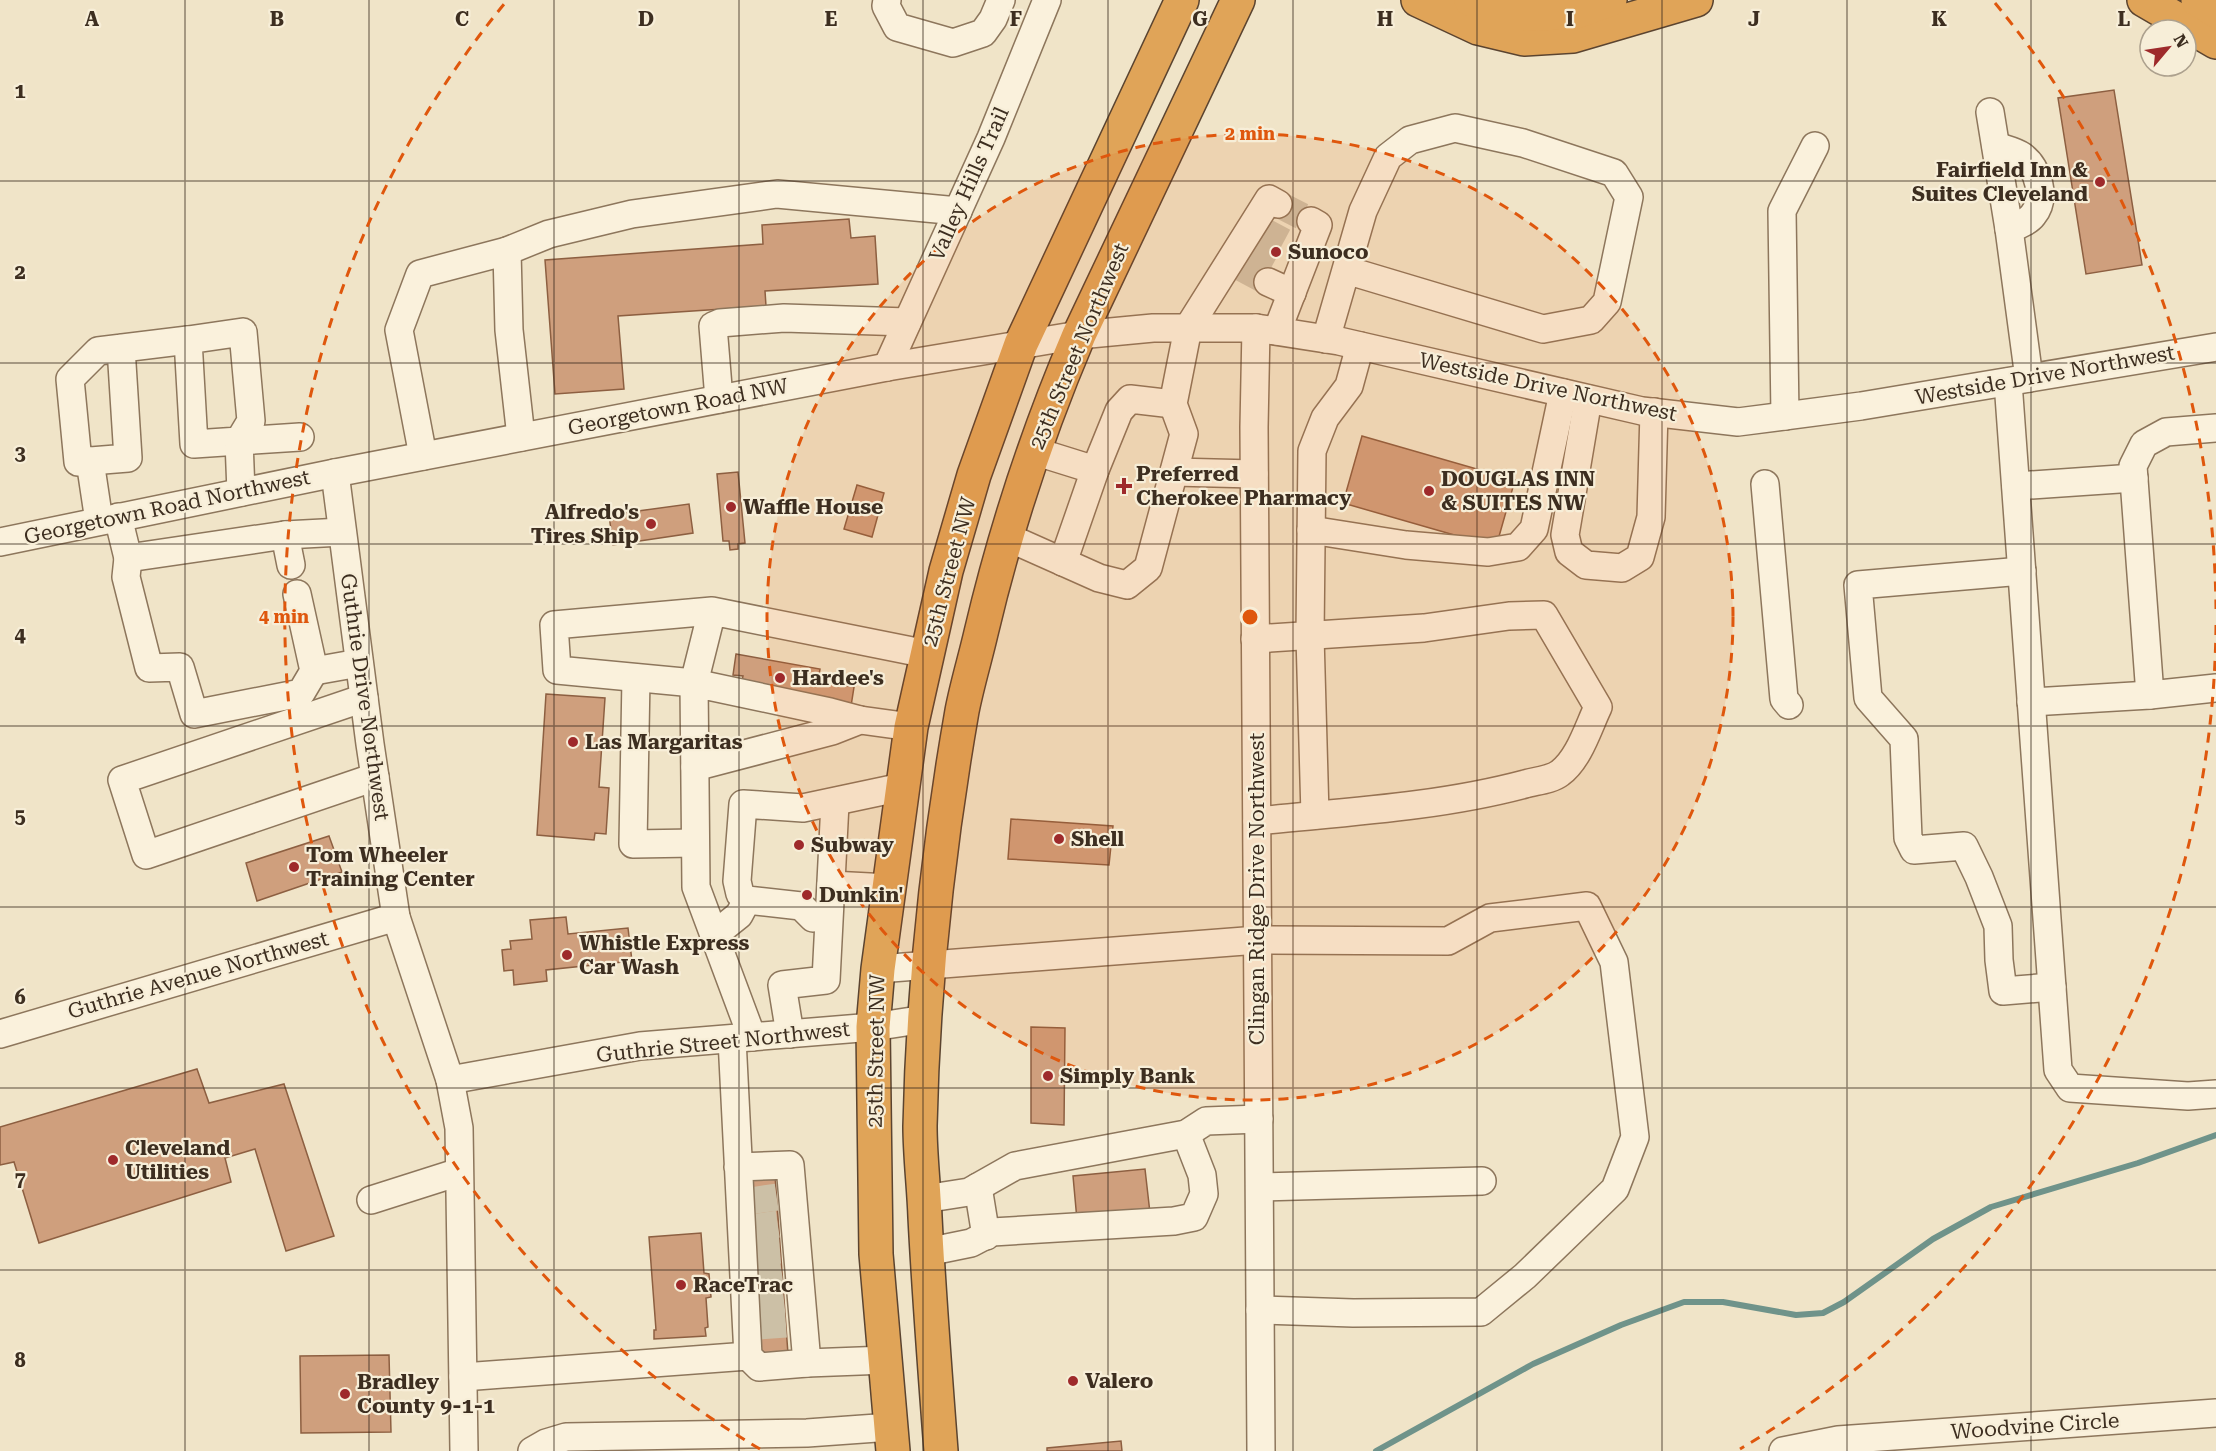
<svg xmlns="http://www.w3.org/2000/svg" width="2216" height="1451" font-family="'Roboto Serif',serif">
<rect width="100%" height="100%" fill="#f0e4c8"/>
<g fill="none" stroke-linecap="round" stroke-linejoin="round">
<path stroke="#6f938a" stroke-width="6" d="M1376,1451L1533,1364L1621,1325L1684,1302H1723L1796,1315L1823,1313L1844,1302L1933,1239L1991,1207L2138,1163L2216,1135"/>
</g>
<g fill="#cf9f7d" stroke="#8d5f41" stroke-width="1.5">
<path d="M2114,90L2142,265L2086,274L2058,98Z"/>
<path d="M849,219L851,238L875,236L878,284L765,291L766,306L618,316L624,389L555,394L545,260L763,244L762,225Z"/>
<path d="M1362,436L1515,480L1496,547L1343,503Z"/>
<path d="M738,472L745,543L738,544V549L730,550L729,541H723L717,474Z"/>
<path d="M857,485L884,493L872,537L844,529Z"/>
<path d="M689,504L693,533L613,545L609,515Z"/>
<path d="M736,654L820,669L818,681L854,687L851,706L741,686L743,676L733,675Z"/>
<path d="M546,694L605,698L599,787L609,788L606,834L595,833L594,840L537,835Z"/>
<path d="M1011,819L1113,826L1109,865L1008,859Z"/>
<path d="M329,836L342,872L257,901L246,863Z"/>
<path d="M566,917L568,934L628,928L632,961L546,970L547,981L514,985L513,970L504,971L502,950L511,949L510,941L532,939L530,920Z"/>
<path d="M1031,1027L1065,1028L1064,1125L1031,1123Z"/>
<path d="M197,1069L209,1103L284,1084L334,1236L286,1251L255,1149L225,1158L231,1182L39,1243L14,1162L0,1165V1127Z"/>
<path d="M1145,1169L1150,1213L1077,1220L1073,1176Z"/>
<path d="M775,1176L788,1354L761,1356L748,1178Z"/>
<path d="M701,1233L704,1273L709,1274L711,1297L706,1298L708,1327L705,1328L706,1336L654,1339V1330H656L649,1237Z"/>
<path d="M389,1355L391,1432L301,1433L300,1356Z"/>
<path d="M1121,1441L1122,1451H1047V1448Z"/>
</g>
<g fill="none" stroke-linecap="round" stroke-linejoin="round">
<g stroke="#ccc0a6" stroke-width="27" stroke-dasharray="27 14" stroke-linecap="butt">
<path d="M1278,204L1311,221"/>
<path d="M1260,229L1294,247"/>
<path d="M1250,250L1281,267"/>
<path d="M1240,267L1268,282"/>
<path d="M750,1201L777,1197"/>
<path d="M751,1228L778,1224"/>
<path d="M754,1252L780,1250"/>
<path d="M755,1276L782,1272"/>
<path d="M757,1302L784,1299"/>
<path d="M759,1326L786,1324"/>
</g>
<defs>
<g id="minor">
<path d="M887,0L886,6L897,27L953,43L983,33L993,19L1001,0"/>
<path d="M1990,112L2009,229L2029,378"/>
<path d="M1996,146C2004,149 2015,151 2022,156C2038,168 2047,198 2033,215C2028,222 2016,226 2009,229"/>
<path d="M1268,282L1292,293"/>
<path d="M1256,328L1254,427L1261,1451"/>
<path d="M1277,331L1318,225L1311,221"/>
<path d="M243,332L251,421L239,441L194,444L188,340Z"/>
<path d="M1326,339L1363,211L1388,157L1410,140L1455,128L1523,143L1614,173L1629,197L1607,302L1591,320L1543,329L1346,270"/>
<path d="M121,348L128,458L78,462L70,379L98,351L188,340"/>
<path d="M887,367L991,138L1047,0"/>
<path d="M2008,382L2058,1070L2070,1088L2188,1096L2216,1094"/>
<path d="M719,399L713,326L720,323L784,318L907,322"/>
<path d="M1588,399L1565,535L1569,552L1586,565L1622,568L1640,557L1651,517L1654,412"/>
<path d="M1785,416L1782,211L1815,146"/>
<path d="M521,437L509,330L507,251L549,234L632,214L777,194L958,211"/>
<path d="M1034,451L1095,470"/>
<path d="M423,456L399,330L420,274L507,251"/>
<path d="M90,461L99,521"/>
<path d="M1174,472L1254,474"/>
<path d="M335,473L370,744L396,917L450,1080L459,1128L464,1451"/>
<path d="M1765,484L1784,699L1789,705"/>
<path d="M2016,486L2134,478"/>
<path d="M241,492L239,441L300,437"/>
<path d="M118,517L128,558L285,535L342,532"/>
<path d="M1311,530L1406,545L1488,552L1518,547L1534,529L1563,393"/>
<path d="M285,535L291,565"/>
<path d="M1007,537L1099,578L1127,585L1148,568L1184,434L1173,404L1188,328L1269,199L1278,204"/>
<path d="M0,542L335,473L887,367L1079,335L1153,328H1256L1339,341L1642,411L1738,422L1861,406L2216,347"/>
<path d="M128,558L126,577L149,668L180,667L194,714L301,693L314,671L297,594"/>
<path d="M1063,562L1095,470L1119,411L1130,399L1173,404"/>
<path d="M2022,571L1858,585L1868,698L1904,739L1908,838L1914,850L1964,846L1979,877L1998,926L1999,960L2003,991L2052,987"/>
<path d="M712,611L694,683L557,670L554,625L712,611L927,654"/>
<path d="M1255,639L1424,628L1509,616L1544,615L1598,707C1588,728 1579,759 1560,773C1551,780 1535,781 1525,784C1439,807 1345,812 1257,821"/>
<path d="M314,671L359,663"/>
<path d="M636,678L633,844L695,843"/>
<path d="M2150,695L2133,466L2144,444L2166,432L2216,428"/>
<path d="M364,698L122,780L146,855L375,777"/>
<path d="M2031,702L2150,695L2216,688"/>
<path d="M695,767L832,731L860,720L911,727"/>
<path d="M1315,815L1310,636L1312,451L1325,418L1349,386L1360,346"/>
<path d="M831,885L889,888"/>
<path d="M813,918L801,906L747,900L740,894L737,881L743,804L803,808L902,787"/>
<path d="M714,935L739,915L747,900"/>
<path d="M878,969L1258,940L1448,941L1490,918L1587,906L1614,962L1635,1137L1615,1189L1525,1276L1481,1312L1353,1313L1260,1310"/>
<path d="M0,1034L396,917"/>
<path d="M790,1034L782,985L826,980L835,803"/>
<path d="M752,1037L696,887L694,683L830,712L860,720"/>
<path d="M732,1039L748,1356L759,1367L807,1363L790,1165L738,1167"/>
<path d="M450,1080L640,1046L873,1027L925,1019"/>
<path d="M978,1187L986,1236"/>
<path d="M1260,1187L1482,1181"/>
<path d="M924,1199L969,1192L1015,1166L1186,1134L1206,1121L1259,1119"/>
<path d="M371,1200L459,1172"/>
<path d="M927,1252L971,1243L992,1232L1174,1221L1194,1217L1204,1194L1202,1175L1186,1134"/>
<path d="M807,1363L886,1360"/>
<path d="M463,1377L748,1356"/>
<path d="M532,1451L546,1443L566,1437L807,1433L891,1427"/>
<path d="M1783,1451L1838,1440L2216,1413"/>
</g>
<g id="highway">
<path d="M1418,0L1478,28L1524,39L1573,36L1696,0"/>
<path d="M1471,0L1527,14L1573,13L1610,0"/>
<path d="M2144,0L2216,42"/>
<path d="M2198,0L2216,11"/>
<path d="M893,1451L876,1254L873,1027L878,969L911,727L946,571L974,475L1021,344L1182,0"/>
<path d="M941,1451C935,1373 929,1295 925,1217C924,1187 920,1156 920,1126C923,987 938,848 962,711C967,685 975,659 981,633C1005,531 1038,431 1079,335L1238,0"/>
</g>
</defs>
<use href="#minor" stroke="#8d765c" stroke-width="30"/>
<use href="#highway" stroke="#5b4430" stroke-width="36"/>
<use href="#minor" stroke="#faf1dc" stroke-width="27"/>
<use href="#highway" stroke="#e0a458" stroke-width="33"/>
</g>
<path fill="none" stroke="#3d2e20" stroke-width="1.5" stroke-opacity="0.55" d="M185,0V1451M369,0V1451M554,0V1451M739,0V1451M923,0V1451M1108,0V1451M1293,0V1451M1477,0V1451M1662,0V1451M1847,0V1451M2031,0V1451M0,181H2216M0,363H2216M0,544H2216M0,726H2216M0,907H2216M0,1088H2216M0,1270H2216"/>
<circle cx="1250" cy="617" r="483" fill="#df570d" fill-opacity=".12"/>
<g fill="none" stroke="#df570d" stroke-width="3" stroke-dasharray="10 8">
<circle cx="1250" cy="617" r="483"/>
<path d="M2216 625A966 966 0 0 1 1740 1449M760 1449A966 966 0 0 1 505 3M1995 3A966 966 0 0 1 2216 609"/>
</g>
<g fill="#9e2a2b" stroke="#f7eed8" stroke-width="2">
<circle cx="2100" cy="182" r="6"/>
<circle cx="1276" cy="252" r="6"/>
<path d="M1121 477h6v6h6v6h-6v6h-6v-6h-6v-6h6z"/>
<circle cx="1429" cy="491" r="6"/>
<circle cx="731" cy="507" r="6"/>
<circle cx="651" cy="524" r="6"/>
<circle cx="780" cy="678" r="6"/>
<circle cx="573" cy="742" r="6"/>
<circle cx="1059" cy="839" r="6"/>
<circle cx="799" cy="845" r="6"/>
<circle cx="294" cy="867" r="6"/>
<circle cx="807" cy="895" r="6"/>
<circle cx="567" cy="955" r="6"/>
<circle cx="1048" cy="1076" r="6"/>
<circle cx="113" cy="1160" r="6"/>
<circle cx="681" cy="1285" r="6"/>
<circle cx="1073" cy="1381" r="6"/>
<circle cx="345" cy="1394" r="6"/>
</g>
<g text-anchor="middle" stroke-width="4.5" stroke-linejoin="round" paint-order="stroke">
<g font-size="21" font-weight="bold" fill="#3d2e20" stroke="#f7eed8" text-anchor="start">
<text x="2088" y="177" text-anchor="end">Fairfield Inn &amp;<tspan x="2088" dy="24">Suites Cleveland</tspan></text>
<text x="1288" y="259">Sunoco</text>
<text x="1136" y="481">Preferred<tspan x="1136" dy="24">Cherokee Pharmacy</tspan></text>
<text x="1441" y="486">DOUGLAS INN<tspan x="1441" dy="24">&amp; SUITES NW</tspan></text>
<text x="743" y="514">Waffle House</text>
<text x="639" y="519" text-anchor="end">Alfredo's<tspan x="639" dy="24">Tires Ship</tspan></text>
<text x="792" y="685">Hardee's</text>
<text x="585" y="749">Las Margaritas</text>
<text x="1071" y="846">Shell</text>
<text x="811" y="852">Subway</text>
<text x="306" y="862">Tom Wheeler<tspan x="306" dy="24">Training Center</tspan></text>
<text x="819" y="902">Dunkin'</text>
<text x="579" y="950">Whistle Express<tspan x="579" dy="24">Car Wash</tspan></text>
<text x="1060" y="1083">Simply Bank</text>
<text x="125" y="1155">Cleveland<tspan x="125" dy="24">Utilities</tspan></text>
<text x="693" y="1292">RaceTrac</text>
<text x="1085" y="1388">Valero</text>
<text x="357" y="1389">Bradley<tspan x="357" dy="24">County 9-1-1</tspan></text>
</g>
<g font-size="21" fill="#3d2e20" stroke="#f7eed8">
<text transform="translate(969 184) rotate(-66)" y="7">Valley Hills Trail</text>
<text transform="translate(1079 346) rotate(-67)" y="7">25th Street Northwest</text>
<text transform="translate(2045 375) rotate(-10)" y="7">Westside Drive Northwest</text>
<text transform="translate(1548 387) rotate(12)" y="7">Westside Drive Northwest</text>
<text transform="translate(678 407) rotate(-11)" y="7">Georgetown Road NW</text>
<text transform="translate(167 507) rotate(-12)" y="7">Georgetown Road Northwest</text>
<text transform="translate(949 572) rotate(-75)" y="7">25th Street NW</text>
<text transform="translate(365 697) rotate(82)" y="7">Guthrie Drive Northwest</text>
<text transform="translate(1257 889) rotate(-90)" y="7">Clingan Ridge Drive Northwest</text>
<text transform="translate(198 975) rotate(-16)" y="7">Guthrie Avenue Northwest</text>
<text transform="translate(723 1042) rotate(-6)" y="7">Guthrie Street Northwest</text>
<text transform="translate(876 1051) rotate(-89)" y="7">25th Street NW</text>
<text transform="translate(2035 1426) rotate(-4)" y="7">Woodvine Circle</text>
</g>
</g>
<g font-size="20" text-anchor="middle" font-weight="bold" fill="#3d2e20" stroke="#f7eed8" stroke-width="4.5" stroke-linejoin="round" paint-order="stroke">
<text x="92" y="26">A</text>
<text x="277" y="26">B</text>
<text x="462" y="26">C</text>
<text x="646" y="26">D</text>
<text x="831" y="26">E</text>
<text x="1016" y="26">F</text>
<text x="1200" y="26">G</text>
<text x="1385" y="26">H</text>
<text x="1570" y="26">I</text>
<text x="1754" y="26">J</text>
<text x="1939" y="26">K</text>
<text x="2124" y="26">L</text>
<text x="20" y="98">1</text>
<text x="20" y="279">2</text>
<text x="20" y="460">3</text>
<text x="20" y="642">4</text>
<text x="20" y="823">5</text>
<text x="20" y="1004">6</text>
<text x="20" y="1186">7</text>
<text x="20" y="1367">8</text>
</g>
<circle cx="1250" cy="617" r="9" fill="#df570d" stroke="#f7eed8" stroke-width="3"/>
<g font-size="18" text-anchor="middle" font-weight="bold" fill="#df570d" stroke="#f7eed8" stroke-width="4.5" stroke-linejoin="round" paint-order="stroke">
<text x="1250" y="140">2 min</text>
<text x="284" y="623">4 min</text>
</g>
<g transform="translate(2168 48) rotate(61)"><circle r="28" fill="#f7eed8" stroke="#ada18e" stroke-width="1.5"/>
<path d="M0-4.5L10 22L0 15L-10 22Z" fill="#9e2a2b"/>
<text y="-9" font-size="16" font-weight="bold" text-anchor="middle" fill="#3d2e20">N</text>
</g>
</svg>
